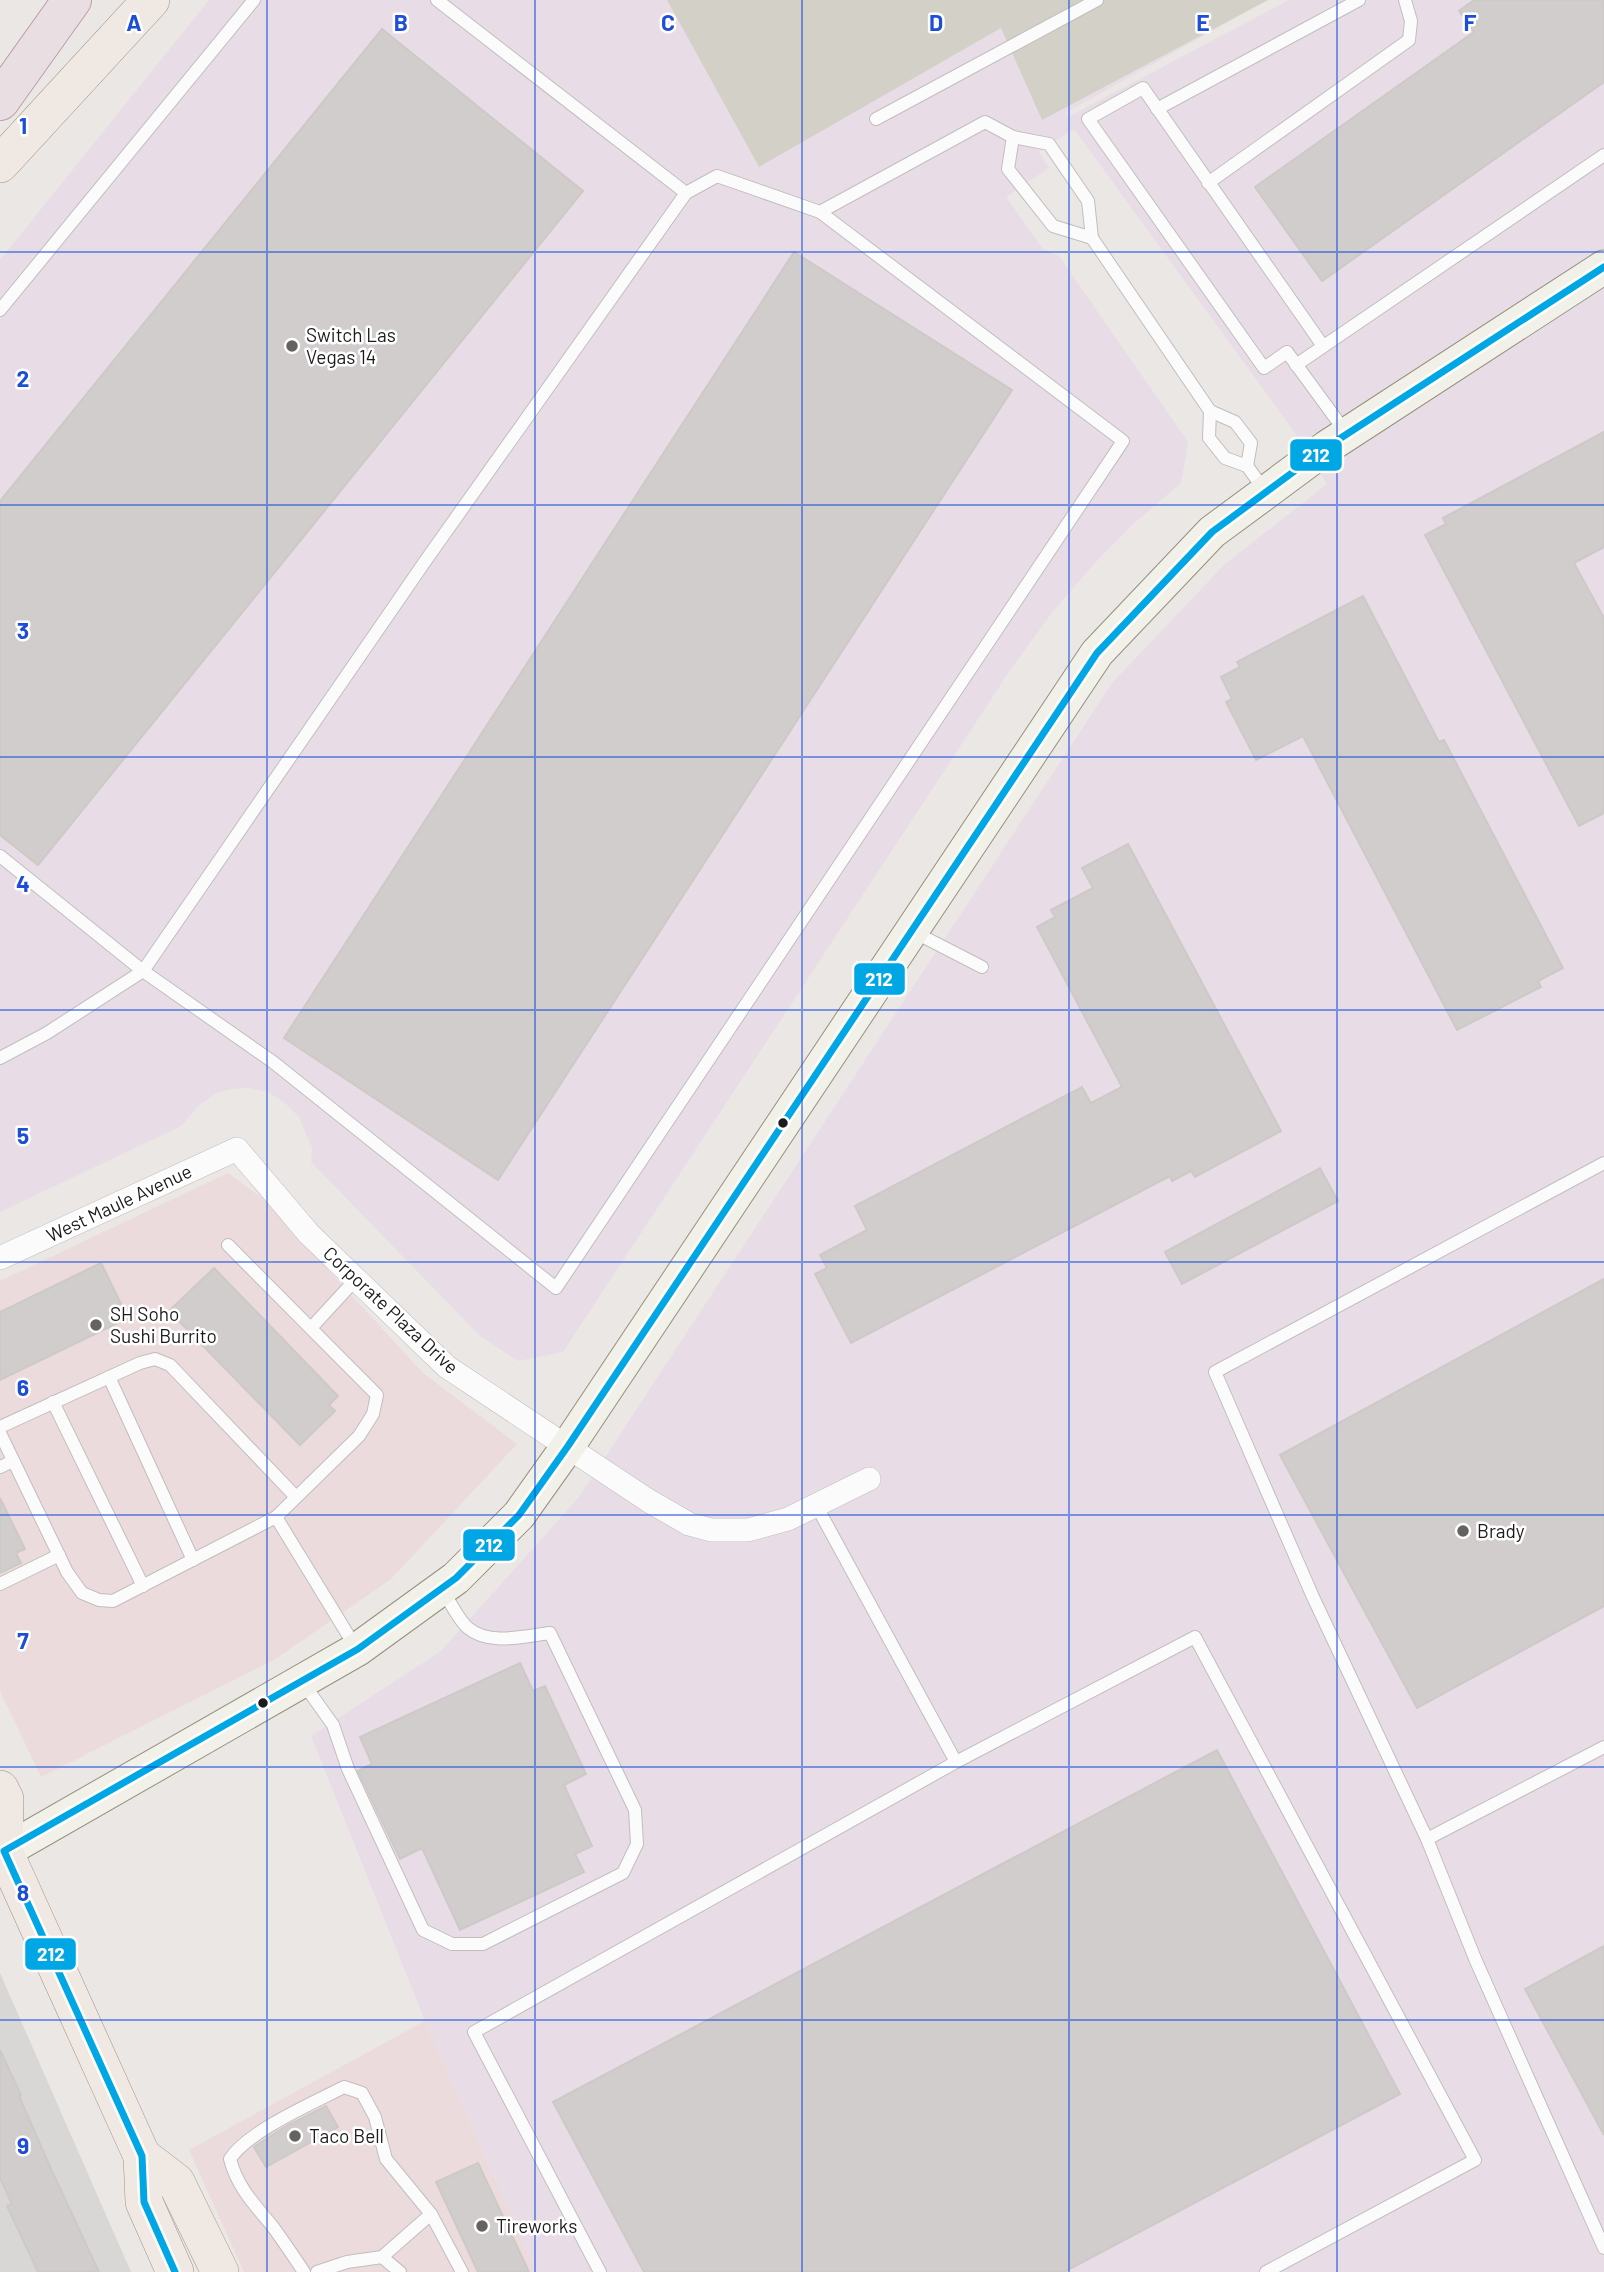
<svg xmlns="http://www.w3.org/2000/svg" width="1604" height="2272" font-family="Barlow,sans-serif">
<rect width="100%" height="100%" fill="#eae7e5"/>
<path fill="#d9d7d6" d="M0,1973L131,2272H0Z"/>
<g fill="#ecdbdc">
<path d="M228,1173L263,1199L423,1373L517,1444L391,1579L274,1660L41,1777L0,1691V1281Z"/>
<path d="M425,2021L537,2272H244L189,2150Z"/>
</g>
<path fill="#e8dde6" d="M209,0H1268L1065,113L1068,117L1289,0H1604V2272H537L425,2021L311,1736L441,1651L579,1497L1112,683L1224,565L1327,484L1290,426L1074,129L1039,152L1049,168L1006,197L1043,249L1059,256L1188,442L1181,483L1132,525L1092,566L1051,614L1013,666L563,1352L518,1361L480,1336L311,1162L312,1148L299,1117L285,1103L268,1092L248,1088L230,1089L215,1094L198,1106L182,1125L175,1129L0,1212V260Z"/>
<path fill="#d3d0c7" d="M667,0H1268L1042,120L1001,28L759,167Z"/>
<g fill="#d1cdcc" stroke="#cdc9c6" stroke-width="2">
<path d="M1474,0H1604V82L1322,281L1255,187L1474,32L1459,11Z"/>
<path d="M382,29L583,191L38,865L0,835V501Z"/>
<path d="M794,252L1012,390L498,1180L284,1038Z"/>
<path d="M1604,432V547L1574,563L1604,618V813L1579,826L1425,535L1446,524L1443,518Z"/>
<path d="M1363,596L1439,742L1444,740L1563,968L1538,981L1541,987L1457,1030L1303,736L1256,760L1226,702L1232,699L1221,677L1240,667L1237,662Z"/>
<path d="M1128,844L1281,1131L1195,1177L1191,1171L1172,1181L1170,1176L851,1343L815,1274L827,1268L820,1255L867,1230L855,1206L1082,1087L1091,1103L1122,1087L1037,927L1055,917L1051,910L1093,888L1082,868Z"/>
<path d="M1320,1168L1338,1201L1182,1284L1165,1252Z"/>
<path d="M101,1263L128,1318L0,1380V1312Z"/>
<path d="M214,1268L338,1396L329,1405L335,1411L300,1445L169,1311Z"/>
<path d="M1604,1279V1606L1417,1708L1280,1455Z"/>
<path d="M0,1498L25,1549L16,1553L21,1563L0,1573Z"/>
<path d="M520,1663L533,1691L545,1686L586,1774L564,1785L592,1846L575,1854L584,1872L460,1930L422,1848L400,1859L358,1771L372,1764L360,1737Z"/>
<path d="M1217,1750L1400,2094L1064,2272H644L553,2102Z"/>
<path d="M1604,1946V2135L1525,1989Z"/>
<path d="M0,2050L21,2095L19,2096L51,2169L99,2272H38L7,2206L12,2204L0,2178Z"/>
<path d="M326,2106L338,2127L266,2167L254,2147L286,2126Z"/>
<path d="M478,2163L529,2272H478L436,2182Z"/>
</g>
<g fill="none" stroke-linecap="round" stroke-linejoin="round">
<defs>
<g id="lane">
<path d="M437,0L686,193"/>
<path d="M1157,109L1359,0"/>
<path d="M876,119L1097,0"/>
<path d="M1013,137L1008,169L1053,226L1092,238"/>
<path d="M1208,183L1409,40L1411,21L1405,0"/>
<path d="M0,310L254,0"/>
<path d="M1323,346L1143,88L1088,119L1264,368L1287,352L1347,434"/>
<path d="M1296,365L1604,155"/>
<path d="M1210,411L1209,438L1225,458L1247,466L1266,492"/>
<path d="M0,856L143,971L273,1062L556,1288L1123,441L820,212"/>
<path d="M912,931L982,967"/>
<path d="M0,1058L47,1033L143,971L426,560L686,193L717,176L820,212L985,122L1013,137L1049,144L1088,201L1092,238L1210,411L1235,422L1251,443L1247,466"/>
<path d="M1604,1163L1215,1372L1313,1597L1427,1839L1476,1961L1604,2248"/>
<path d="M311,1328L356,1279"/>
<path d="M109,1377L193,1560"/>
<path d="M53,1402L143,1586"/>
<path d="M0,1427L140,1363L155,1359L170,1365L296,1497"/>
<path d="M0,1433L67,1572L82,1593L99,1600L113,1601L276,1517L359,1436L373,1414L377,1395L228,1245"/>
<path d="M0,1467L13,1461"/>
<path d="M816,1505L956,1762"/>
<path d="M276,1517L356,1648"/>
<path d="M0,1584L59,1555"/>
<path d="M303,1683L333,1725L348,1769L423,1930L452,1944H483L623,1873L637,1844L635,1810L550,1633C525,1636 489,1646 468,1628C458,1619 450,1602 443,1590"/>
<path d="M1427,1839L1604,1747"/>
<path d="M382,2257L431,2214"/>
<path d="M304,2272C294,2257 284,2242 273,2227C255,2205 237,2187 230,2159C248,2131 313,2103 344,2087L362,2093L375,2117L386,2159L431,2214L462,2272"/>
<path d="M317,2272L347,2262L382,2257L400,2272"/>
<path d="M600,2272L474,2032L956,1762L1195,1637L1475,2160L1266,2272"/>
</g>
<path id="street" d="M0,1258L237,1149L309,1234L447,1367L649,1501L689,1524L711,1530H748L788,1519L869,1479"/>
<path id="secondary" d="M0,1854L358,1649L456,1578L519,1515L568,1446L1097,653L1212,532L1327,447L1604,267"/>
<g id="primary">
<path d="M0,164L151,0"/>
<path d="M0,1789L5,1799L4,1851"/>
<path d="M0,1848L4,1851L142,2156L144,2202L175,2272"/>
<path d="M142,2156L176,2182L220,2272"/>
</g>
<path id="highway" d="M0,101L72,0"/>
</defs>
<use href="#lane" stroke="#c0bebd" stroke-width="14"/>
<use href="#street" stroke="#c0bebd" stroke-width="24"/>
<use href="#secondary" stroke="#94917e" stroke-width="35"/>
<use href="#primary" stroke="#9f9183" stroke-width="38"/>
<use href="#highway" stroke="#be9dac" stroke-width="40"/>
<use href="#lane" stroke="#fcfbfb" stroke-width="12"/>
<use href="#street" stroke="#fcfbfb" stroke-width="23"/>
<use href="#secondary" stroke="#f2f1e9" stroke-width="33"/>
<use href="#primary" stroke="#efe8e3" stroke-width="37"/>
<use href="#highway" stroke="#e9dee2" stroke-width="38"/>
<defs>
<path id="bus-1" d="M175,2272L144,2202L142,2156L4,1851L358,1649L456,1578L519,1515L568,1446L1097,653L1212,532L1327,447L1604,267"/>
</defs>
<use href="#bus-1" stroke="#fff" stroke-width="12"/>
<use href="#bus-1" stroke="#01a6e4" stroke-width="7"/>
</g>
<path fill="none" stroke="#1d4ed8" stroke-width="2" stroke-opacity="0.55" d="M267,0V2272M535,0V2272M802,0V2272M1069,0V2272M1337,0V2272M0,252H1604M0,505H1604M0,757H1604M0,1010H1604M0,1262H1604M0,1515H1604M0,1767H1604M0,2020H1604"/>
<g fill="#646362" stroke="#fff" stroke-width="2.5">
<circle cx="292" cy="346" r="7"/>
<circle cx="96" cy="1325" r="7"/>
<circle cx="1463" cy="1531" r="7"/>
<circle cx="295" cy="2136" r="7"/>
<circle cx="482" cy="2226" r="7"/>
</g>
<g fill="#1c1c1c" stroke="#fff" stroke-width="2.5">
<circle cx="783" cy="1123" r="6"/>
<circle cx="263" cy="1703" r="6"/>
</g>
<g text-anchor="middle" stroke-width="5" stroke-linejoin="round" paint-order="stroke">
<g font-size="19" fill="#1c1c1c" stroke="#fff" text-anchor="start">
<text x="306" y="342">Switch Las<tspan x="306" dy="22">Vegas 14</tspan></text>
<text x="110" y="1321">SH Soho<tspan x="110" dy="22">Sushi Burrito</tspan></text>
<text x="1477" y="1538">Brady</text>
<text x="309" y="2143">Taco Bell</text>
<text x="496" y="2233">Tireworks</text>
</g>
<g font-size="19" fill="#1c1c1c" stroke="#fff">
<text transform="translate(119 1203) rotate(-25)" y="7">West Maule Avenue</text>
<text transform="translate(391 1310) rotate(43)" y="7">Corporate Plaza Drive</text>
</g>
</g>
<g font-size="23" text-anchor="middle" font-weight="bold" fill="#1d4ed8" stroke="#fff" stroke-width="5" stroke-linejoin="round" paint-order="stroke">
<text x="134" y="31">A</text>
<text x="401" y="31">B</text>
<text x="668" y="31">C</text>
<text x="936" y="31">D</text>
<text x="1203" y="31">E</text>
<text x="1470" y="31">F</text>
<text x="23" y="134">1</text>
<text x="23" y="387">2</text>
<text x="23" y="639">3</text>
<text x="23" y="892">4</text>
<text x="23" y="1144">5</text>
<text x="23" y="1396">6</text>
<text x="23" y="1649">7</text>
<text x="23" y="1901">8</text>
<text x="23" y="2154">9</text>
</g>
<g stroke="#fff" stroke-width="2.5">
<rect x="1289" y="438" width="54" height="34" rx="7" fill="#01a6e4"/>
<rect x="853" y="962" width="53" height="34" rx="7" fill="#01a6e4"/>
<rect x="462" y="1528" width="54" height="34" rx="7" fill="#01a6e4"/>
<rect x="24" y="1937" width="53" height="34" rx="7" fill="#01a6e4"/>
</g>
<g font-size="19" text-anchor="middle" font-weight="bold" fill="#fff">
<text x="1316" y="462">212</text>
<text x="879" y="986">212</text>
<text x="489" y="1552">212</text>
<text x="51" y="1961">212</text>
</g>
</svg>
